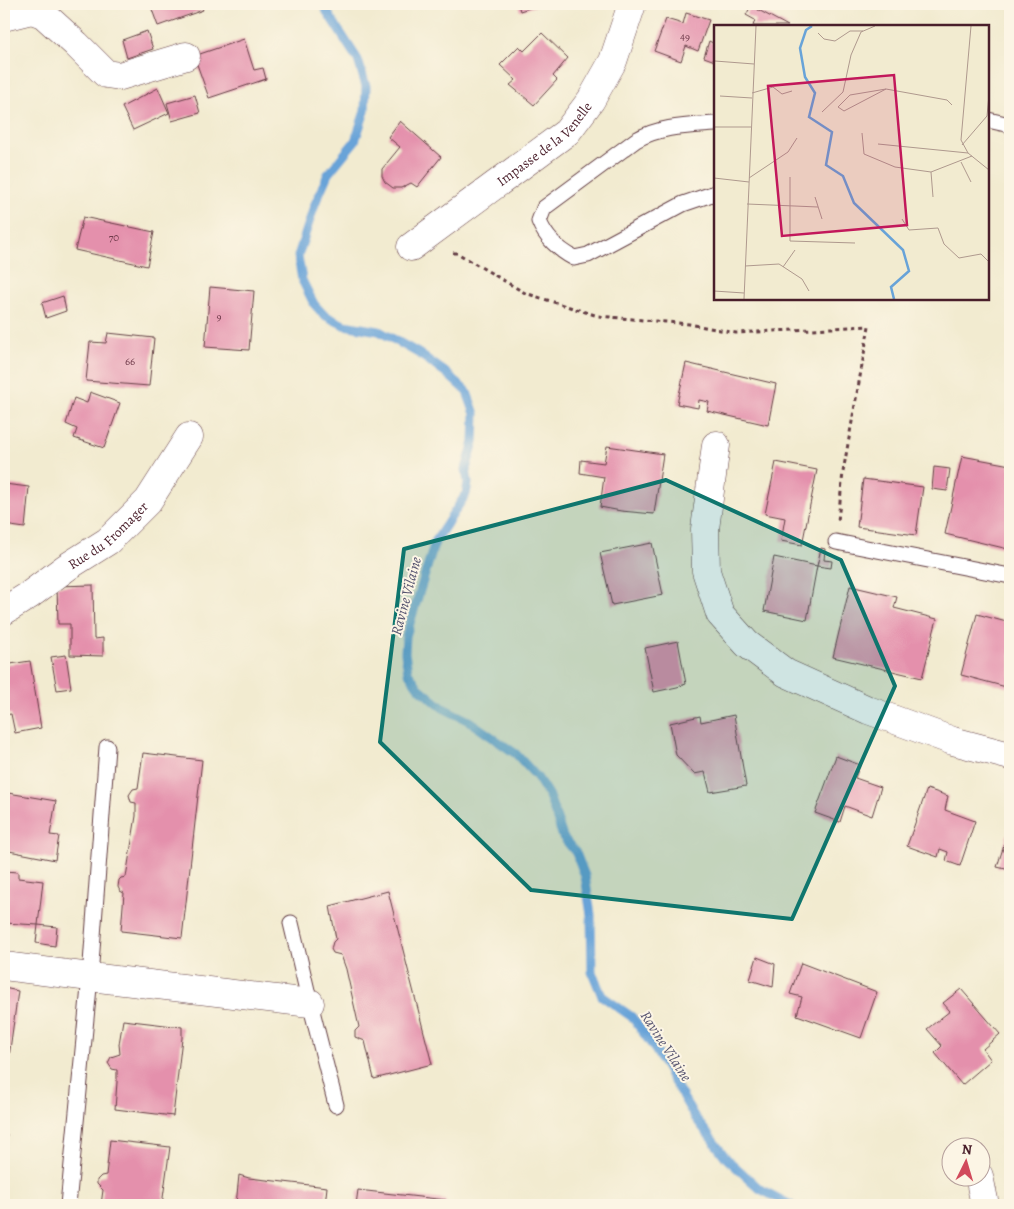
<svg xmlns="http://www.w3.org/2000/svg" width="1014" height="1209" font-family="Alegreya,serif">
<rect width="100%" height="100%" fill="#fcf5e5"/>
<filter id="ink" filterUnits="userSpaceOnUse"><feTurbulence type="fractalNoise" baseFrequency=".02" numOctaves="2"/><feDisplacementMap in="SourceGraphic" scale="10" xChannelSelector="R" yChannelSelector="G"/><feConvolveMatrix kernelMatrix="1 2 1 2 8 2 1 2 1" color-interpolation-filters="sRGB"/></filter>
<filter id="wash" filterUnits="userSpaceOnUse"><feTurbulence type="fractalNoise" baseFrequency=".0096" numOctaves="4" result="noise"/><feDisplacementMap in="SourceGraphic" scale="20" xChannelSelector="R" yChannelSelector="G"/><feGaussianBlur stdDeviation="1.12" result="paint"/><feColorMatrix in="noise" values="0 0 0 0 0 0 0 0 0 0 0 0 0 0 0 0 0 1.4 0 .05"/><feComposite in="paint" operator="in"/></filter>
<g filter="url(#wash)">
<rect width="100%" height="100%" fill="#f2ebd0"/>
<g fill="none" stroke-linecap="round" stroke-linejoin="round">
<path stroke="#68a3d8" stroke-width="9" d="M322,4L358,60L366,86L365,111L355,141L328,174L315,204L298,256L302,280L314,304L324,315L344,325L379,331L418,353L445,372L467,392L475,414L474,442L466,469L468,483L466,494L435,542L406,636L405,653L408,672L419,688L443,708L469,721L516,754L537,777L549,796L563,837L576,853L585,876L591,915L592,972L602,996L632,1017L656,1051L694,1116L727,1159L760,1189L791,1205"/>
</g>
<g id="blocks">
<g fill="#e490ac">
<path d="M150,4H200L203,10L158,26Z"/>
<path d="M518,4H541L520,11Z"/>
<path d="M751,6L788,26H753L755,20L746,15Z"/>
<path d="M686,13L709,20L698,51L686,46L681,61L654,51L666,19L683,24Z"/>
<path d="M147,31L153,49L127,58L122,40Z"/>
<path d="M542,33L568,58L553,76L557,80L534,105L510,85L516,80L500,65L519,46L524,51Z"/>
<path d="M244,39L254,70L263,68L266,79L209,98L194,56Z"/>
<path d="M709,41L715,44V61L704,57Z"/>
<path d="M158,88L169,113L133,130L122,107Z"/>
<path d="M195,95L200,113L172,121L167,103Z"/>
<path d="M400,121L441,157L417,187L411,183L401,188H393L385,182L382,176V169L400,147L388,137Z"/>
<path d="M83,217L154,232L147,266L75,250Z"/>
<path d="M210,287L254,291L249,350L205,347Z"/>
<path d="M63,296L66,311L46,318L42,303Z"/>
<path d="M108,333L154,338L149,386L86,381L90,342L106,343Z"/>
<path d="M686,363L776,384L768,425L707,411L709,402L699,400L698,408L677,404Z"/>
<path d="M90,392L120,403L104,448L74,438L77,429L66,424L74,398L87,403Z"/>
<path d="M607,446L663,454L654,514L621,511L600,507L604,477L580,473L581,460L604,463Z"/>
<path d="M962,456L1010,465V539L1008,549L945,534Z"/>
<path d="M776,462L817,470L802,545L781,541L785,518L765,514Z"/>
<path d="M934,467L950,469L947,491L932,489Z"/>
<path d="M863,479L923,487L916,535L857,527Z"/>
<path d="M4,484L29,487L25,528L4,525Z"/>
<path d="M652,543L663,595L612,605L600,553Z"/>
<path d="M821,548L825,549L824,560L832,561L831,568L817,566Z"/>
<path d="M774,557L817,566L807,620L764,611Z"/>
<path d="M93,585L94,639L103,638V656L70,655V624H58L57,586Z"/>
<path d="M850,586L897,597L894,608L937,619L922,678L833,657Z"/>
<path d="M977,614L1010,623V688L961,675Z"/>
<path d="M678,641L686,684L677,687L654,692L645,648Z"/>
<path d="M66,655L71,688L57,690L51,657Z"/>
<path d="M30,661L41,728L15,733L11,714L4,715V665Z"/>
<path d="M734,715L746,786L710,792L705,772L694,774L676,755L670,723L700,716L701,722Z"/>
<path d="M143,753L202,760L182,938L121,931L124,893L120,891L118,887L119,880L121,878L126,877L136,816V803L131,802L129,795L133,789L138,788Z"/>
<path d="M836,756L860,765L855,778L881,787L872,816L845,806L840,822L815,813Z"/>
<path d="M927,789L948,796L945,810L975,821L960,866L946,861L948,852L940,849L938,857L907,846Z"/>
<path d="M8,793L56,801L50,835L59,836L55,860L4,850V818Z"/>
<path d="M1010,826V870L997,867Z"/>
<path d="M4,871L18,872V878L43,881L38,925L4,923Z"/>
<path d="M388,891L432,1064L374,1079L365,1041L355,1037V1031L359,1027L346,969L341,955L333,953L331,949L333,942L336,939L330,906Z"/>
<path d="M38,925L57,927L55,946L36,943Z"/>
<path d="M757,957L775,964L773,987L750,980Z"/>
<path d="M801,963L877,992L861,1038L797,1015L802,997L790,994Z"/>
<path d="M4,988L18,991L6,1079H4Z"/>
<path d="M961,989L1000,1034L983,1049L991,1060L962,1085L935,1053L942,1046L927,1029L950,1011L943,1003Z"/>
<path d="M123,1020L182,1027V1038L173,1116L115,1109L117,1082V1070L112,1069L108,1063L111,1057L120,1054L119,1044Z"/>
<path d="M4,1135H7L5,1149H4Z"/>
<path d="M110,1140L170,1147L162,1205H101L103,1190L97,1184V1180L101,1176L106,1175Z"/>
<path d="M239,1175L249,1178L327,1187L325,1205H236Z"/>
<path d="M358,1190L446,1200V1205H356Z"/>
</g>
</g>
</g>
<g filter="url(#ink)">
<use href="#blocks" fill-opacity="0" stroke="#633e44" stroke-width="1"/>
<g fill="none" stroke-linecap="round" stroke-linejoin="round">
<defs>
<g id="service">
<path d="M988,120L1010,125"/>
<path d="M715,124C688,126 660,126 636,140L544,208L539,221C545,237 559,250 574,258L588,255L683,204L715,193"/>
<path d="M836,542L1010,576"/>
<path d="M291,923L310,1003L336,1105"/>
<path d="M68,1205L90,977L107,747"/>
</g>
<g id="minor">
<path d="M4,17L32,10L43,14L76,44L106,74L120,76L186,56"/>
<path id="s1" d="M411,247L567,132L591,100L613,61L632,4"/>
<path d="M716,445L705,529L706,571L720,614L747,644L786,673L868,710L953,741L1010,756"/>
<path id="s2" d="M4,611L28,596L67,567L108,541L148,501L189,437"/>
<path d="M4,966L90,977L310,1003"/>
<path d="M979,1176L985,1205"/>
</g>
</defs>
<use href="#service" stroke="#633e44" stroke-width="17"/>
<use href="#minor" stroke="#633e44" stroke-width="29"/>
<path stroke="#633e44" stroke-width="3" stroke-dasharray="4 4" stroke-linecap="butt" d="M453,253H457L525,293L598,316L689,324L736,333L869,326L843,472L838,521"/>
<use href="#service" stroke="#fff" stroke-width="15"/>
<use href="#minor" stroke="#fff" stroke-width="28"/>
</g>
</g>
<path fill="#0f766e" fill-opacity="0.2" stroke="#0f766e" stroke-width="4" stroke-linejoin="round" d="M666,480L841,560L895,686L792,919L531,890L380,742L404,549Z"/>
<g text-anchor="middle" stroke-width="4" stroke-linejoin="round" paint-order="stroke">
<g font-size="11" fill="#703b4b">
<text x="685" y="40">49</text>
<text x="114" y="241">70</text>
<text x="219" y="320">9</text>
<text x="130" y="365">66</text>
</g>
<g font-size="14" fill="#4a1f2b" stroke="#fcf5e5">
<text dy="5" stroke="none"><textPath href="#s1" startOffset="169">Impasse de la Venelle</textPath></text>
<text dy="5" stroke="none"><textPath href="#s2" startOffset="129">Rue du Fromager</textPath></text>
</g>
<g font-size="15" font-style="italic" fill="#565470" stroke="#fcf5e5">
<text transform="translate(406 596) rotate(-75)" y="5">Ravine Vilaine</text>
<text transform="translate(666 1046) rotate(57)" y="5">Ravine Vilaine</text>
</g>
</g>
<g transform="translate(714 25)">
<rect width="275" height="275" fill="#f2ebd0"/>
<path fill="none" stroke="#68a3d8" stroke-width="2.5" d="M98,1L92,5L86,23L91,52L101,68L95,92L118,107L112,140L129,151L140,178L189,225L195,246L177,262L180,274"/>
<path fill="none" stroke="#af998e" stroke-width="1" d="M257,1L247,115L254,128L275,145M104,8L110,14L121,16L136,6H149M1,36L40,39M172,64L130,86L124,82L136,70L172,64L233,75L238,80M38,68L59,62L68,69L78,66M6,71L38,73M108,87L129,67L137,30L147,7L161,1M0,102H37M148,108L150,129L181,142L217,147L258,131M164,119L254,128M248,120L273,91L275,70M247,137L257,157M217,147L219,172M76,152V216L141,218M0,153L35,157M35,153L74,127L83,113M101,172L108,194M33,179L104,182M188,194L195,205L224,203L230,219L245,233L267,229L275,237M31,241L65,239L88,254L95,266M69,242L81,225M0,266L30,268M30,274L42,1"/>
<path fill="#c2185b" fill-opacity="0.15" stroke="#c2185b" stroke-width="2.5" d="M180,50L193,200L68,211L54,61Z"/>
<rect width="275" height="275" fill="none" stroke="#4a1f2b" stroke-width="2.5"/>
</g>
<rect width="1014" height="1209" fill="none" stroke="#fcf5e5" stroke-width="20"/>
<g transform="translate(966 1162) rotate(5)"><circle r="24" fill="#fcf5e5" stroke="#b59f9b"/>
<path d="M0-4L9 19L0 12L-9 19Z" fill="#d1495b"/>
<text y="-8" font-size="14" font-weight="bold" text-anchor="middle" fill="#4a1f2b">N</text>
</g>
</svg>
